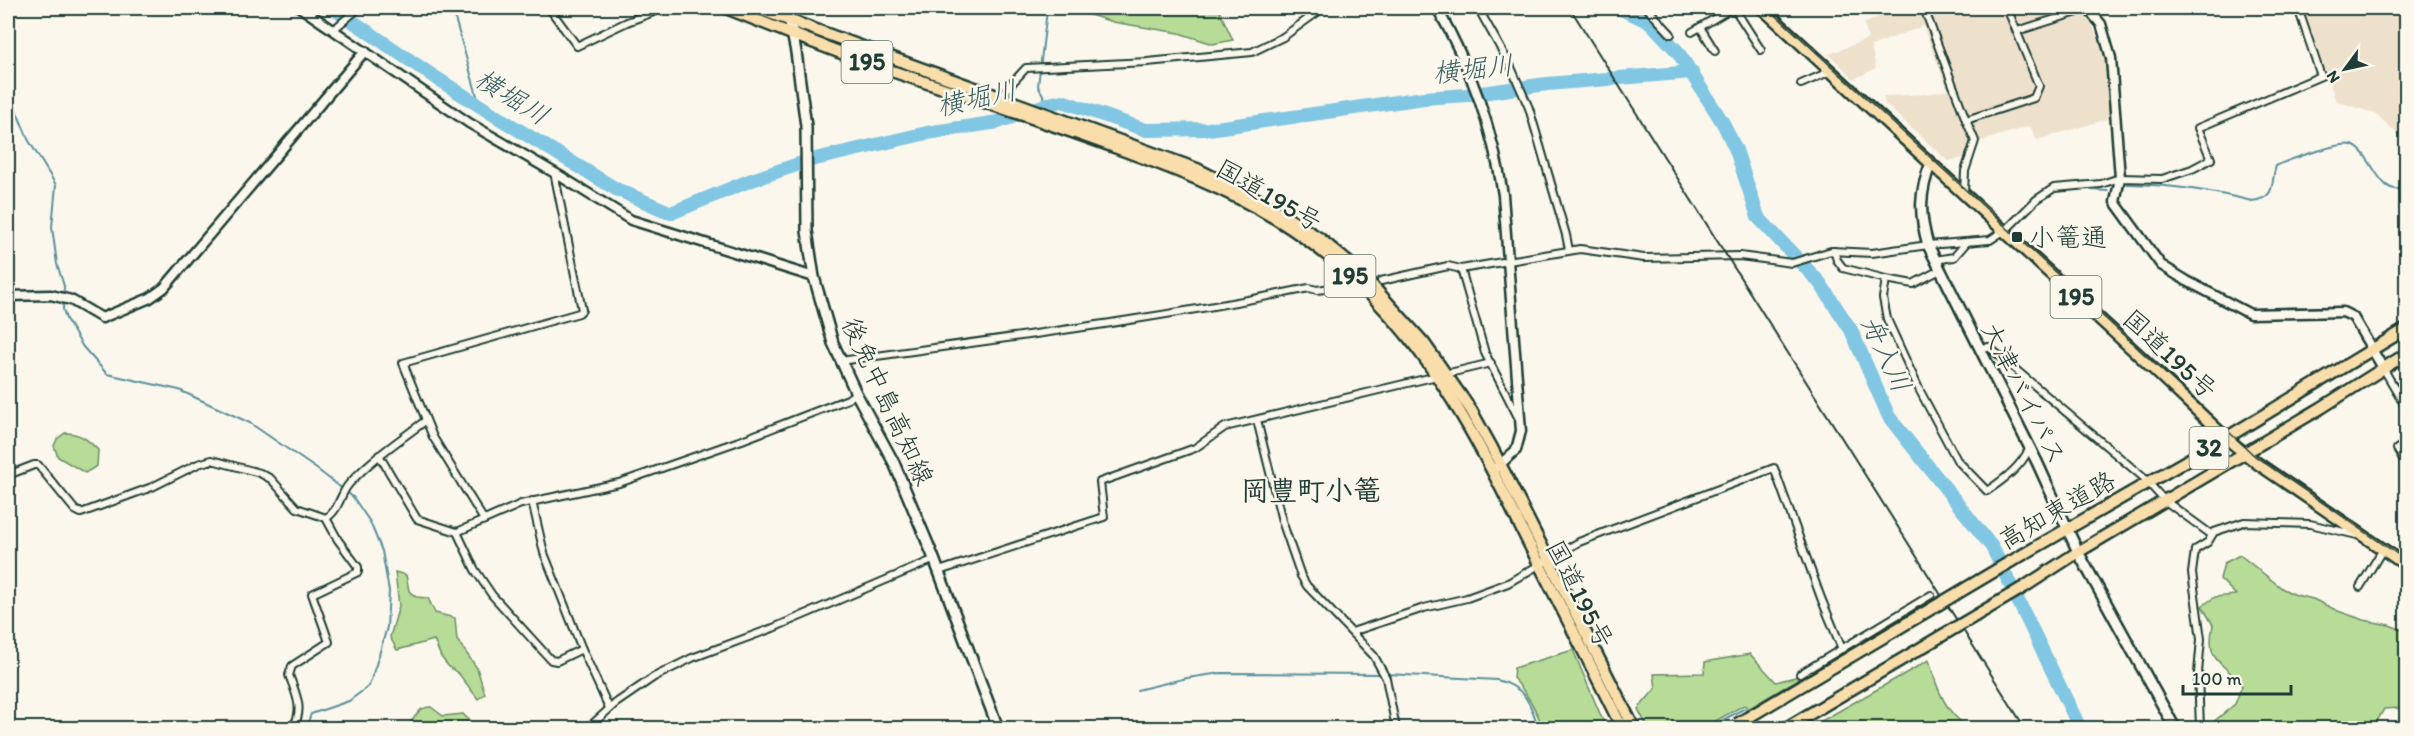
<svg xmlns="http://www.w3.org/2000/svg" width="2414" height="736" font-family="Itim,'Klee One',sans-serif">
<rect width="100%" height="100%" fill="#fbf7ec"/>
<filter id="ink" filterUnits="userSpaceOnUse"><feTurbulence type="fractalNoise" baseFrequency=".0167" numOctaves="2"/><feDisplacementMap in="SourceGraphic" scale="12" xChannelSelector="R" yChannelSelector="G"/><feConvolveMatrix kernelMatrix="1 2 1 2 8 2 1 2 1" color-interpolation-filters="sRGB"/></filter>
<g filter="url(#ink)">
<g fill="#eee1cc">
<path d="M1898,8H2085L2107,61L2111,118L2037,140L2030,126L1972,144L1965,158L1948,161L1885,104L1883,96L1926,94L1948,90L1923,26L1871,46L1876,68L1854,79L1829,54L1868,39L1864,24Z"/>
<path d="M2303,8H2406V142L2376,114L2336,101Z"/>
</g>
<g fill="#b6dc97" stroke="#6a8c66" stroke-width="1.5">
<path d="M1067,8H1218L1233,40L1213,44L1179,33L1113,22Z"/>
<path d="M65,433C81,433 88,440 98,450L97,466L85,473L58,457L54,446L57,439Z"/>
<path d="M2240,555L2283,589L2296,595L2313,599L2338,611L2364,620L2389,625L2406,631V705L2399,708L2384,709L2373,728H2206L2235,704L2242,686C2222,659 2205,664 2213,625L2202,606L2215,597L2236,595L2220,579L2224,563Z"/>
<path d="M395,572L406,575L409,591L416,597L428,598L435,613L455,618L457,640L477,668L485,694L478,699L459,674L449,667L441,657L434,640L397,650L390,637L399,606Z"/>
<path d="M1573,650L1606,728H1543C1536,709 1527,693 1513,678L1514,668Z"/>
<path d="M1750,654L1776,682L1799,676L1800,678L1750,708L1744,705L1703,728H1648L1638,709L1656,688L1654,674L1704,673L1705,662Z"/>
<path d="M1929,660C1934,678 1940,699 1953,714C1957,719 1962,721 1964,728H1809Z"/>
<path d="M431,707L443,716L463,714L474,725L471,728H409L408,724C419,716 415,708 431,707Z"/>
</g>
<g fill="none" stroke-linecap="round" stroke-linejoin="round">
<g stroke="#5a8f9c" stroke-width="2">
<path d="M452,8L480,106"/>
<path d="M1043,8L1047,10L1038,86L1048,104"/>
<path d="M8,91L29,141L56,185L52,227L57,264L64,286L63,309L66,319L83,347L107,374L179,390L250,423L318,470L353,497L370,522L382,551L389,591L387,627L379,655L369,686L349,701L311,714L306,728"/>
<path d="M2127,184C2173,185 2207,190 2252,201C2277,198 2270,184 2276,166C2288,160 2341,141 2352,145C2373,152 2377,198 2406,188"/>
<path d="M2091,190L2108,191"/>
<path d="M1387,674L1497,680C1527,688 1529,702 1539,728"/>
<path d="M1137,690L1187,678L1221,673L1381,674"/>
<path d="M1755,719L1762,728"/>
<path d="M1708,728L1745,708L1750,712"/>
</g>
<g stroke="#81c6e2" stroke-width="14">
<path d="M333,8L433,76L499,118L616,189L671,213L749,181L811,160L927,133L998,122L1048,104L1062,101L1146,130L1209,129L1424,98L1467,95L1547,84L1692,72"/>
<path d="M1619,8L1650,22"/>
<path d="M1641,8L1651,23L1678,52L1723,123L1736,150L1758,217L1820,283L1851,330L1889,417L1992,547L2080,728"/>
</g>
<defs>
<g id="minor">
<path d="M549,8L577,46L627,22L664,8"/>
<path d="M1478,8L1510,65L1529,108L1566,235L1569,250"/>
<path d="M1647,8L1671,34"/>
<path d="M1734,8L1761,50"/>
<path d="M1924,8L1966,120L2034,98L2039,86L2007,8"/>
<path d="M1700,27L1715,51"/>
<path d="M333,30L359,8"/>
<path d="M2017,31L2087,9"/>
<path d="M1692,32L1732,8"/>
<path d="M1801,84L1831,71"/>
<path d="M999,99L1003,93L1026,68L1147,62L1252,52L1283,37L1323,8"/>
<path d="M1964,193L1965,171L1975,141L1966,120"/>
<path d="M1834,251L1837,260L1843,268L1886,279"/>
<path d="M1935,260L1954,257L1967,242"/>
<path d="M1461,269L1485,353L1519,419"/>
<path d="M1940,270L1913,284L1886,279L1883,298L1887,319L1920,391L1957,460L1987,491C2003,480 2021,467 2029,449"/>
<path d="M1381,281L1448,266L1461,269L1580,249L1644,258L1740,256L1792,263L1831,251L1872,253L1928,245L1990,240L2008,228L2036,200L2054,188L2101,184L2120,178L2162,179L2192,169L2211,159L2198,128L2321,76L2298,8"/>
<path d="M1979,348L1989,347L2144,478L2164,500L2212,535"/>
<path d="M840,361C997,339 1154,320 1309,288L1317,290L1345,286"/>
<path d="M2383,368L2406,407"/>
<path d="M1257,420L1282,521L1301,576L1307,586L1374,656L1386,678L1396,728"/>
<path d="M2406,443L2397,449L2406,464"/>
<path d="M379,455L417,519L457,532L521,504L619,483L742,440L848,399L856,393"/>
<path d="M8,475L34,465H38L75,510L81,513L152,487L198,464L212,460L260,473L271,479L297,508L326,518L338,540L358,567V572L312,594L329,642L292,666L289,675C296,694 305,711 292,728"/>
<path d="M532,501L544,553L582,649L609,708"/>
<path d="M326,518C339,511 340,494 349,484C371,459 399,441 425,421"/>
<path d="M484,520L433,437L403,363L579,313L582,310L554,172"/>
<path d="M457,532L475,570L492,595L551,660L557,661L582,649"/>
<path d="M2397,559L2406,549"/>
<path d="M939,571L1104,517L1100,482L1195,448L1225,427L1491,363"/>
<path d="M2360,587L2383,549"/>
<path d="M1352,632L1424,608L1467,598L1508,583L1579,542L1774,468L1821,598L1842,649"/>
<path d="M1800,674L1931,595"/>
<path d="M588,728L616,703L654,677L692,658L773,628L935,559"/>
<path d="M2200,728L2198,673L2201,639L2192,573L2195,550L2208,542L2214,532L2244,522L2310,524L2357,535"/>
<path d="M2400,728L2406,719"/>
</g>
<g id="tertiary">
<path d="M301,8L469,123L560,176L631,220L814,277"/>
<path d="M1437,8C1470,66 1493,129 1503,195L1521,431L1516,450L1497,467"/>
<path d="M2087,8L2101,24L2111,58L2120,178L2115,202L2161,265L2187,281L2250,314L2343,312L2353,317L2383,368"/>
<path d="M8,296L51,295L71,300L102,318L150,298L164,288L365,51"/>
</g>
<g id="secondary">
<path d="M787,8L796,52L806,126L807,231L814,277L833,343L856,393L894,463L933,556L998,728"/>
<path d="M1931,163C1919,193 1919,214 1928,245L2037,462L2078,552L2175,728"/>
</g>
<g id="trunk">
<path d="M726,8C777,28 828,49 880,67C959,94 1038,119 1117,148C1172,168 1227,189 1278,220C1325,249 1370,290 1405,333C1454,393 1489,463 1523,532C1556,598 1590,663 1622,728"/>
<path d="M756,8L1197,169L1259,200L1319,238L1361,273L1424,343L1471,410L1492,448L1634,728"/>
<path d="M1762,8L2141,357L2226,438L2257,463L2406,565"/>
<path d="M2010,562L2226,438L2406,329"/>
<path d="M2024,587L2078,552L2321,408L2406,354"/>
</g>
</defs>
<use href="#minor" stroke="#1f3d34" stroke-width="10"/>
<use href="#tertiary" stroke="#1f3d34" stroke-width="13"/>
<use href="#secondary" stroke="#1f3d34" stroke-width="14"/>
<use href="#trunk" stroke="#1f3d34" stroke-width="15"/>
<use href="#minor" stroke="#fbf7ec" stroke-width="6"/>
<use href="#tertiary" stroke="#fbf7ec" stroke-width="8"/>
<use href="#secondary" stroke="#fbf7ec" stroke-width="9"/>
<use href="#trunk" stroke="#f9deab" stroke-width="10"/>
<path stroke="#1f3d34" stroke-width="1.5" d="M1768,8L2256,457L2406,560"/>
<path stroke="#1f3d34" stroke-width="2" d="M1570,8L2025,728"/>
<defs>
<g id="trunk-bridge">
<path d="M1737,724L2010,562"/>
<path d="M1786,728L2024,587"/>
</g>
</defs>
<use href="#trunk-bridge" stroke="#1f3d34" stroke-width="15" stroke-linecap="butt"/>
<use href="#trunk-bridge" stroke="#f9deab" stroke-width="10"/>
</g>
</g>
<rect fill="#1f3d34" stroke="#fbf7ec" stroke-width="2" x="2011" y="231" width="12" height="12" rx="3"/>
<g text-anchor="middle" stroke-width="5" stroke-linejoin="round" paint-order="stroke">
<g fill="#fbf7ec" stroke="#61756b" stroke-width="1.5">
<rect x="841.5" y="41" width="51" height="42" rx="4.5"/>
<rect x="1324.5" y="255" width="51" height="42" rx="4.5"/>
<rect x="2050.5" y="276" width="51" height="42" rx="4.5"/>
<rect x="2189.5" y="427" width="39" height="42" rx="4.5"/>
</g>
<g font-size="24" font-weight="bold" fill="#1f3d34">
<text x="867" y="70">195</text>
<text x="1350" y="284">195</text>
<text x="2076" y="305">195</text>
<text x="2209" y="456">32</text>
</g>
<g font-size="26" fill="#1f3d34" stroke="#fbf7ec">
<text transform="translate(1269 195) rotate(30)" y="9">国道195号</text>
<text transform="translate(2170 354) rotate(43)" y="9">国道195号</text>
<text transform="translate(2024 393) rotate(63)" y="9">大津バイパス</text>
<text transform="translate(888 401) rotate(65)" y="9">後免中島高知線</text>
<text transform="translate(2057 510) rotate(-30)" y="9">高知東道路</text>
<text transform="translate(1580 594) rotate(63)" y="9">国道195号</text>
</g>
<g font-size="26" fill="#1f3d34" stroke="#fbf7ec" text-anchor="start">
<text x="2029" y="246">小篭通</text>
</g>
<g font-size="27" font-style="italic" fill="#385f60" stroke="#fbf7ec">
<text transform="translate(1473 69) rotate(-6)" y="9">横堀川</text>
<text transform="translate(512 97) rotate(32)" y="9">横堀川</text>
<text transform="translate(977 98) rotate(-12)" y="9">横堀川</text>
<text transform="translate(1886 354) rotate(65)" y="9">舟入川</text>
</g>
<g font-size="28" font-weight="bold" fill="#1f3d34" stroke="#fbf7ec">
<text x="1311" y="500">岡豊町小篭</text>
</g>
</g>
<rect width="2414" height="736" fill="none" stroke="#fbf7ec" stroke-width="30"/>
<rect x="15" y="15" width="2384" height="706" fill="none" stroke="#1f3d34" stroke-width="2" filter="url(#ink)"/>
<g transform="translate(2345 69) rotate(237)" stroke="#fbf7ec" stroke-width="4.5" paint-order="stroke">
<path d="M0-4.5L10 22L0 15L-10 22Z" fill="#1f3d34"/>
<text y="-9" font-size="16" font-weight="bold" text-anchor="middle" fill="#1f3d34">N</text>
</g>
<path d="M2183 685v9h108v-9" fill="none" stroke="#1f3d34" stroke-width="3"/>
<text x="2192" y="685" font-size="18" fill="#1f3d34" stroke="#fbf7ec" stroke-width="4.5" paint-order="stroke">100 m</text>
</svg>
